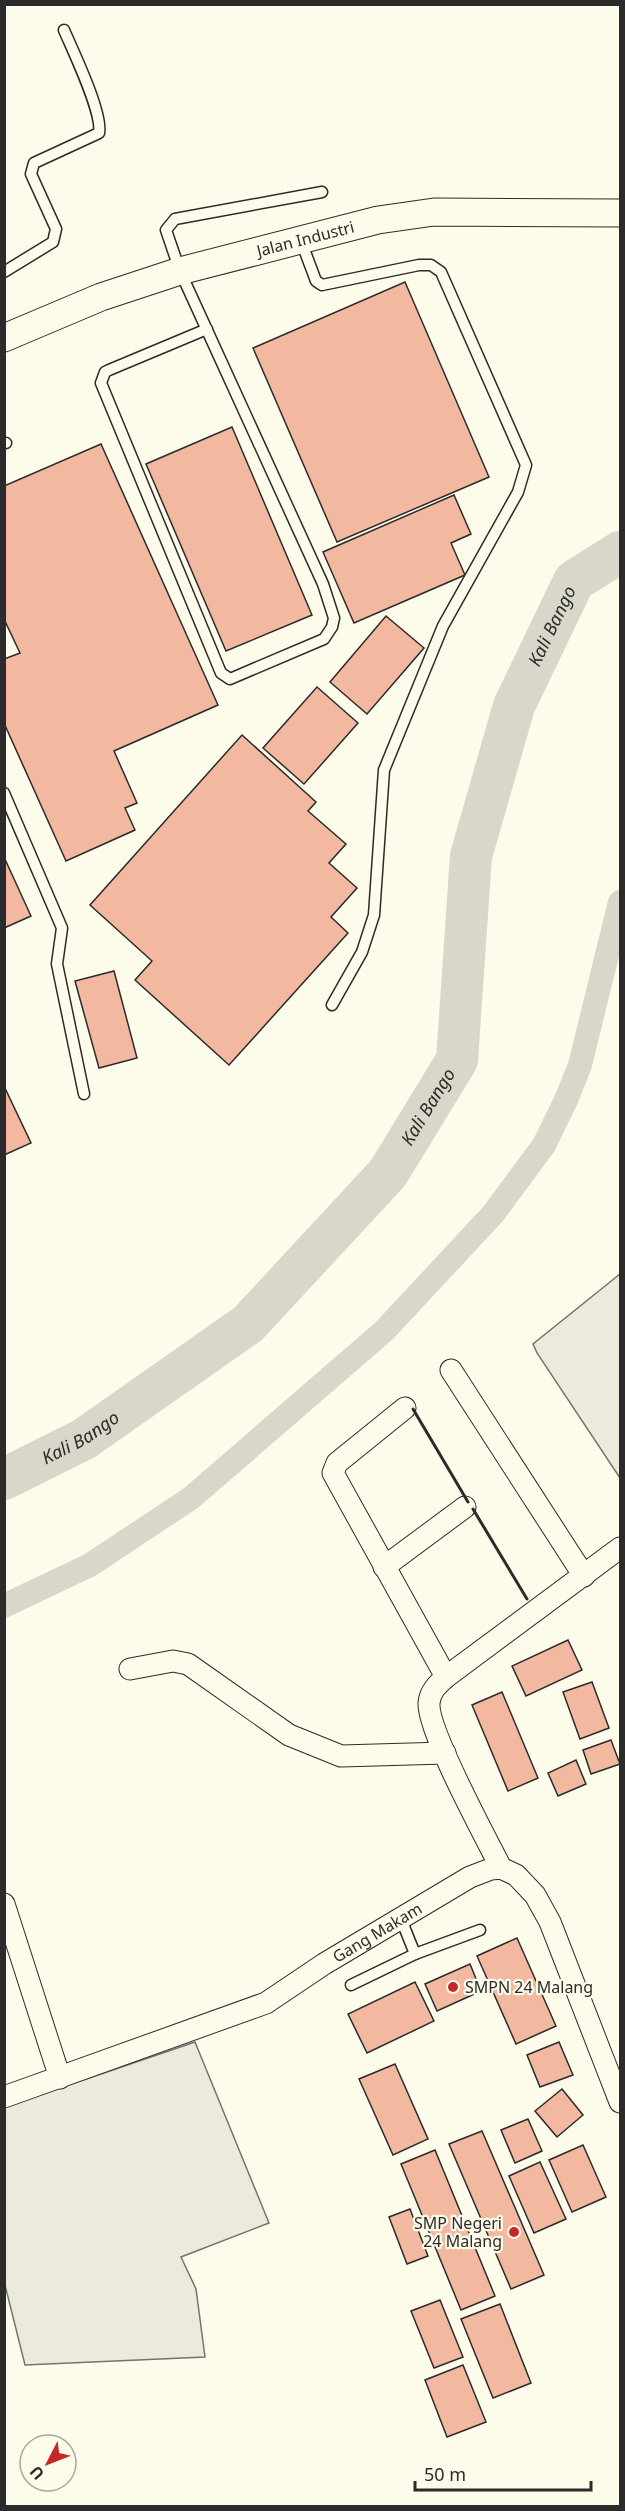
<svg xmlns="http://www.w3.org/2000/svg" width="625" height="2511" font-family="'Noto Sans',sans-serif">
<rect width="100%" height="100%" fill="#fdfbea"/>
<g fill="#ecebdb" stroke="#74746e" stroke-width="1.5">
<path d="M620,1274V1478L537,1353L533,1344Z"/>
<path d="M195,2042L269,2223L181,2257L196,2289L205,2357L25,2365L5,2285L4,2107Z"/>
</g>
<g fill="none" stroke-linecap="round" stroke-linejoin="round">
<path stroke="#d8d7c9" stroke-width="24" d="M4,1606L90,1565L191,1498L384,1331L493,1214L544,1145L566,1100L580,1065L620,902"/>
<path stroke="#d8d7c9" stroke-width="42" id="s1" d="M4,1479L84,1439L248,1324L388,1173L457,1060L471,856L514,706L574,581L620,552"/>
</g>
<g fill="#f2b8a0" stroke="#2b2b2b" stroke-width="1.5">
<path d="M405,282L489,477L337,542L253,348Z"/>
<path d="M232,427L312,615L226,651L146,464Z"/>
<path d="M101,444L218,705L114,751L137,803L125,808L135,830L66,861L4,723V659L20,653L4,619V486Z"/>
<path d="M454,495L471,534L451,543L465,575L354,623L323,552Z"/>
<path d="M386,616L424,648L367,714L330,682Z"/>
<path d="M317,687L358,723L304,784L263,748Z"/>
<path d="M242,735L316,802L308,811L346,844L329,863L357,888L331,917L348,933L229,1065L135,980L152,961L90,905Z"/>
<path d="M4,857L31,916L4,928Z"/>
<path d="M114,971L137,1058L99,1068L75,981Z"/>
<path d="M4,1086L31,1143L4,1155Z"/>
<path d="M568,1640L582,1670L526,1696L512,1666Z"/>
<path d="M592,1682L609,1728L580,1739L563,1692Z"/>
<path d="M502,1692L538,1778L508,1791L472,1705Z"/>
<path d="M611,1740L620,1764L591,1774L583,1750Z"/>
<path d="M576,1760L586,1784L558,1796L548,1773Z"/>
<path d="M517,1938L556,2026L516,2044L477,1956Z"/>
<path d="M470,1964L481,1991L437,2011L425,1984Z"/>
<path d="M415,1982L434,2021L367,2053L348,2014Z"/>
<path d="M559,2042L573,2075L540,2087L527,2055Z"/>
<path d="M395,2064L428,2139L393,2155L359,2079Z"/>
<path d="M562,2089L583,2115L557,2137L535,2111Z"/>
<path d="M528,2119L542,2151L515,2163L501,2130Z"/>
<path d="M482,2131L544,2275L511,2289L449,2144Z"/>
<path d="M583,2145L606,2197L572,2212L549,2160Z"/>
<path d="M435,2150L495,2296L461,2310L401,2164Z"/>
<path d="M540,2162L566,2219L534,2233L509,2176Z"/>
<path d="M410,2209L428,2256L407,2264L389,2217Z"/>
<path d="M440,2300L463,2357L434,2368L411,2311Z"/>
<path d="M500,2304L531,2383L493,2398L461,2319Z"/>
<path d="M463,2365L486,2422L447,2437L425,2380Z"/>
</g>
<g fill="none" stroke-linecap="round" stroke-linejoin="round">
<defs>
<g id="service">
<path d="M301,241L316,281L322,285L419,265H431L441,272L526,465L518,492L443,626L384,770L374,915L362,952L332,1005"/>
<path d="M4,272L53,242L56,229L31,174L34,163L99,133C103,113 73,51 64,30"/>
<path d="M207,329L109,370L105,372L101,383L221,673L230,679L324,639L332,627L334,618L323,584L180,271L166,230L175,219L322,192"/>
<path d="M4,443H6"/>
<path d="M4,793L62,928L57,964L84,1094"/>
<path d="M401,1919L415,1954"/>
<path d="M351,1985L415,1954L480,1930"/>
</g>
<g id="minor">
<path d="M451,1370L584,1576"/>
<path d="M405,1408L337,1463L333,1473L446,1677C438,1684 430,1691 429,1703C427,1730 486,1838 501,1868"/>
<path d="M384,1567L465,1507"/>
<path d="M130,1669L173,1661L188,1664L289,1735L341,1756L445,1753"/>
<path d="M446,1677L620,1548"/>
<path d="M4,1904L60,2078"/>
<path id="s2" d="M4,2097L266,2003L324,1964L470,1877L491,1869L501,1868L516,1875L535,1895L550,1922L620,2102"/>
</g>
<g id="tertiary">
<path id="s3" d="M4,338L101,297L180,271L378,220L434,212L620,213"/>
</g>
</defs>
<use href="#service" stroke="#2b2b2b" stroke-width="13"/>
<use href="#minor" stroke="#2b2b2b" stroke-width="23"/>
<use href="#tertiary" stroke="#2b2b2b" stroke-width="29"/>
<use href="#service" stroke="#fdfbea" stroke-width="10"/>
<use href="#minor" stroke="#fdfbea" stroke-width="21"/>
<use href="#tertiary" stroke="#fdfbea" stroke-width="27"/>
<g stroke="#2b2b2b" stroke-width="3">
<path d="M413,1409L468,1502"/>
<path d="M473,1509L527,1599"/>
</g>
</g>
<g fill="#c62828" stroke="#fdfbea" stroke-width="2">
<circle cx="453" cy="1987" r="6"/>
<circle cx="514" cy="2232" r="6"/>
</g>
<g text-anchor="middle" stroke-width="4.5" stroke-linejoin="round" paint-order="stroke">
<g font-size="16" fill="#2b2b2b" stroke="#fdfbea">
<text dy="6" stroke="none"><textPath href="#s3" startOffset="318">Jalan Industri</textPath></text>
<text dy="6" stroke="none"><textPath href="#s2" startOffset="410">Gang Makam</textPath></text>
</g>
<g font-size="16" fill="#2b2b2b" stroke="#fdfbea" text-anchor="start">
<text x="465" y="1993">SMPN 24 Malang</text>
<text x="502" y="2229" text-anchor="end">SMP Negeri<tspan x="502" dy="18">24 Malang</tspan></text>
</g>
<g font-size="18" font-style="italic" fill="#2b2b2b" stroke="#fdfbea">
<text dy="6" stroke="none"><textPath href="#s1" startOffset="1077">Kali Bango</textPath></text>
<text dy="6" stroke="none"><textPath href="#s1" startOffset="573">Kali Bango</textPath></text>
<text dy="6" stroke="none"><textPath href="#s1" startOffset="87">Kali Bango</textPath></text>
</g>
</g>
<rect width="625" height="2511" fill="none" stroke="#2b2b2b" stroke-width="12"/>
<g transform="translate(48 2463) rotate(228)"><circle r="28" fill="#fdfbea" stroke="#a9a89e" stroke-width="1.5"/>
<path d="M0-4.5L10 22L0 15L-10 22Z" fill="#c62828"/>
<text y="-9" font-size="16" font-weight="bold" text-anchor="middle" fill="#2b2b2b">U</text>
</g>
<path d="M415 2481v9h176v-9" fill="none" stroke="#2b2b2b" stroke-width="3"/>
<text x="424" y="2481" font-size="18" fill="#2b2b2b" stroke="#fdfbea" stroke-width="4.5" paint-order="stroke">50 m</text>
</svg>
